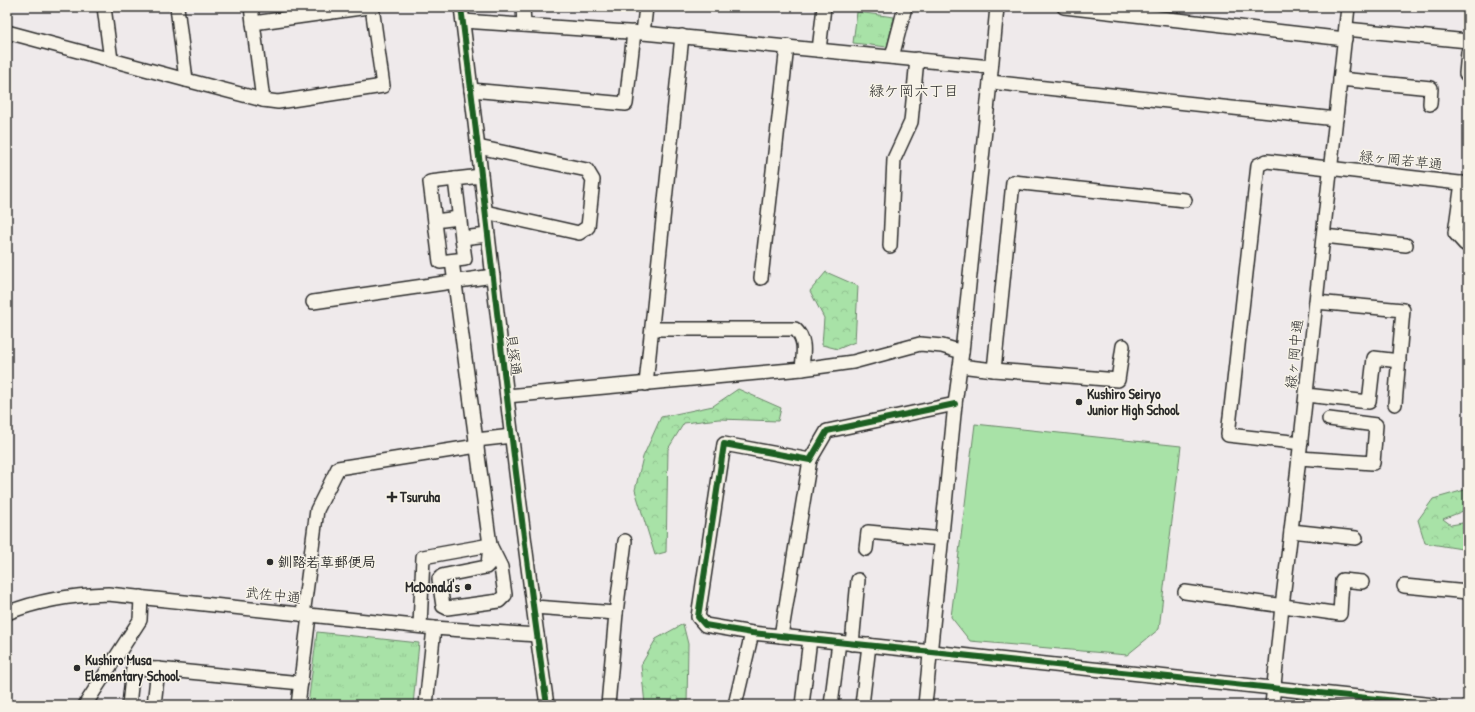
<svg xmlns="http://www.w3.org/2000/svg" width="1475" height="712" font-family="'Patrick Hand','Klee One',sans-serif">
<defs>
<pattern id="forest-crowns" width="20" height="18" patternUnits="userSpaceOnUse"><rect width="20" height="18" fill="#a8e2a7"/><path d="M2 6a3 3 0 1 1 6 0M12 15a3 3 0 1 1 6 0" fill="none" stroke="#91c290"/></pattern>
<pattern id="park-tufts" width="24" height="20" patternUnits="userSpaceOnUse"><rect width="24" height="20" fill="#a8e2a7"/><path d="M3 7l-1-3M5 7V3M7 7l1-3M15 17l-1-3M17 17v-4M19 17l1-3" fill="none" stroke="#91c290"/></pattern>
</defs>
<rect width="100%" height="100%" fill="#efeaeb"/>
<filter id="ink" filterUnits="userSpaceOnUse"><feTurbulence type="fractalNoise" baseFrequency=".025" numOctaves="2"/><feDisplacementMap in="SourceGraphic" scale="8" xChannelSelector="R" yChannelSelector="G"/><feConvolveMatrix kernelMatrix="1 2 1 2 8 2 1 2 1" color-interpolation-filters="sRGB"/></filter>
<g filter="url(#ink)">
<g fill="url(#forest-crowns)" stroke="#6a8669">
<path d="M826,272L858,286L855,342L838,349L822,345L824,318L810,291Z"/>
<path d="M738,389L781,408L778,421L719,419L684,423L668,449L666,552L655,555L635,490L643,457L661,417L713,406Z"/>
<path d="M1468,489V509L1443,519L1451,525L1468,522V550L1425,543L1418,520L1433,499Z"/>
<path d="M683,624L688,644L687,705H645L641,665L656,639Z"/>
</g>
<g fill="url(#park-tufts)" stroke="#6a8669">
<path d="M857,12L894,17L887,47L853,43Z"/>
<path d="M317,632L419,643L413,705H308Z"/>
</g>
<path fill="#a8e2a7" stroke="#6a8669" d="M975,424L1181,446L1159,629L1127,655L970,641L951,617Z"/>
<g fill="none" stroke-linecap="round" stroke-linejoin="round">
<defs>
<g id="minor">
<path d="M104,7L111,60"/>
<path d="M177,7L186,80"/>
<path d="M251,7L263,100"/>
<path d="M461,7C490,240 513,473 547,705"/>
<path d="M523,7L524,25"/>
<path d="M1064,7L1345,39"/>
<path d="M463,21L643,33L991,67"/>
<path d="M253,23L368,7"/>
<path d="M1346,29L1468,41"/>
<path d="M7,32L186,80L263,100L278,102L383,86L372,7"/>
<path d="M643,33L646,7"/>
<path d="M819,50L824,7"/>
<path d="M892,57L905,7"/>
<path d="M1466,74L1468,52"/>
<path d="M1340,79L1431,88L1430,104"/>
<path d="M990,82L1336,119"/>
<path d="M471,90L626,104L634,32"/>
<path d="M478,147L587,170L593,180L588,227L579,233L485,212"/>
<path d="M481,176L455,179L462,238L488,235"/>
<path d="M455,179L430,182L440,262L465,259L462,238"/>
<path d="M1462,183L1455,233L1465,244H1468"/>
<path d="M435,221L459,218"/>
<path d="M1324,236L1406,245"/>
<path d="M890,246L894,159L911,122L917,59"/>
<path d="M452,261L490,545L488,565L486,567L446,575L442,576L439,579L443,606L447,608L499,601L505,595L501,567L490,545"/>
<path d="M761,278L787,46"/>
<path d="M313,302L493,276"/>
<path d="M1316,302L1403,310L1395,404"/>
<path d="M653,329H795C807,340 803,355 802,369"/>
<path d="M960,366L994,370L1013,182L1185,200"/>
<path d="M994,370L1118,380L1123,346"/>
<path d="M646,384L682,36"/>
<path d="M1306,395L1369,402L1374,358L1399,361"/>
<path d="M507,396L802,369L853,362L920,344L942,346L962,352"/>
<path d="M955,404L827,431L810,460L724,444L698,617L705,625L752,633L1434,705"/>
<path d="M476,440L512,436"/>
<path d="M1301,443L1228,435L1258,165L1267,161L1468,184"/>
<path d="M1299,458L1373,463L1376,425L1329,419"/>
<path d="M1291,531L1356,538"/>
<path d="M866,549L868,532L942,539"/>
<path d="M1404,586L1468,592"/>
<path d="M1185,592L1340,614L1342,580L1362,582"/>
<path d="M534,607L616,613L608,705"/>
<path d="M7,613C39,600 73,595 108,594L434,628L537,635"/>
<path d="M616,613L625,541"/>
<path d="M303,615L317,510L338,468L477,446"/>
<path d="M420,626L423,557L490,545"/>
<path d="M781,636L810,460"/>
<path d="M852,644L858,580"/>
<path d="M85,705L140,620L141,597"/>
<path d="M129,705L133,668L158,669"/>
<path d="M154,705L158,669L301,683"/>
<path d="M298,705L309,616"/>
<path d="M426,705L434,628"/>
<path d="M735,705L752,633"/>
<path d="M802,705L810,639"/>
<path d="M831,705L839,642"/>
<path d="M862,705L869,645"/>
<path d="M925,705L955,404L962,352L990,82L997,7"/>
<path d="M1272,705L1282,606L1291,531L1348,7"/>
</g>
</defs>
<use href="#minor" stroke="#2b2b2b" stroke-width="16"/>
<use href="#minor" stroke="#f7f3e8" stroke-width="13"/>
<defs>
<g id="cycleway">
<path d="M461,7C490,240 513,473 547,705"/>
<path d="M955,404L827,431L810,460L724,444L698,617L705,625L752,633L1434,705"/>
</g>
</defs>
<use href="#cycleway" stroke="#f7f3e8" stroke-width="8"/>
<use href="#cycleway" stroke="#1b5e20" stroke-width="6"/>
</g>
</g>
<g fill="#2b2b2b" stroke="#f7f3e8" stroke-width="1.5">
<circle cx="1079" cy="402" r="4"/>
<path d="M390 491h4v4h4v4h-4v4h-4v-4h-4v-4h4z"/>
<circle cx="270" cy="562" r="4"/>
<circle cx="468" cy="587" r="4"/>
<circle cx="77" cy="668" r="4"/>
</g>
<g text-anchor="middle" stroke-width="3" stroke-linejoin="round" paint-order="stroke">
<g font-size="14" fill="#2b2b2b" stroke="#f7f3e8">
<text transform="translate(1401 160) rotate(6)" y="5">緑ヶ岡若草通</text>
<text transform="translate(1294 354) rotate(-84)" y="5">緑ヶ岡中通</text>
<text transform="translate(514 355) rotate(83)" y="5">貝塚通</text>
<text transform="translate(273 595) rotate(6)" y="5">武佐中通</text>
</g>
<g font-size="14" font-weight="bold" fill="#2b2b2b" stroke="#f7f3e8" text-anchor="start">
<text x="1087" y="399">Kushiro Seiryo<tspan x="1087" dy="16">Junior High School</tspan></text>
<text x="400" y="502">Tsuruha</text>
<text x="278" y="567">釧路若草郵便局</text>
<text x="460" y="592" text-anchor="end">McDonald's</text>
<text x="85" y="665">Kushiro Musa<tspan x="85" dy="16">Elementary School</tspan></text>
</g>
<g font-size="15" fill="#2b2b2b" stroke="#f7f3e8">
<text x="914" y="96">緑ケ岡六丁目</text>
</g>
</g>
<rect width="1475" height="712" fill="none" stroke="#f7f3e8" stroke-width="24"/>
<rect x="12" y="12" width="1451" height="688" fill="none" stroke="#2b2b2b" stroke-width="1.5" filter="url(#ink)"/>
</svg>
